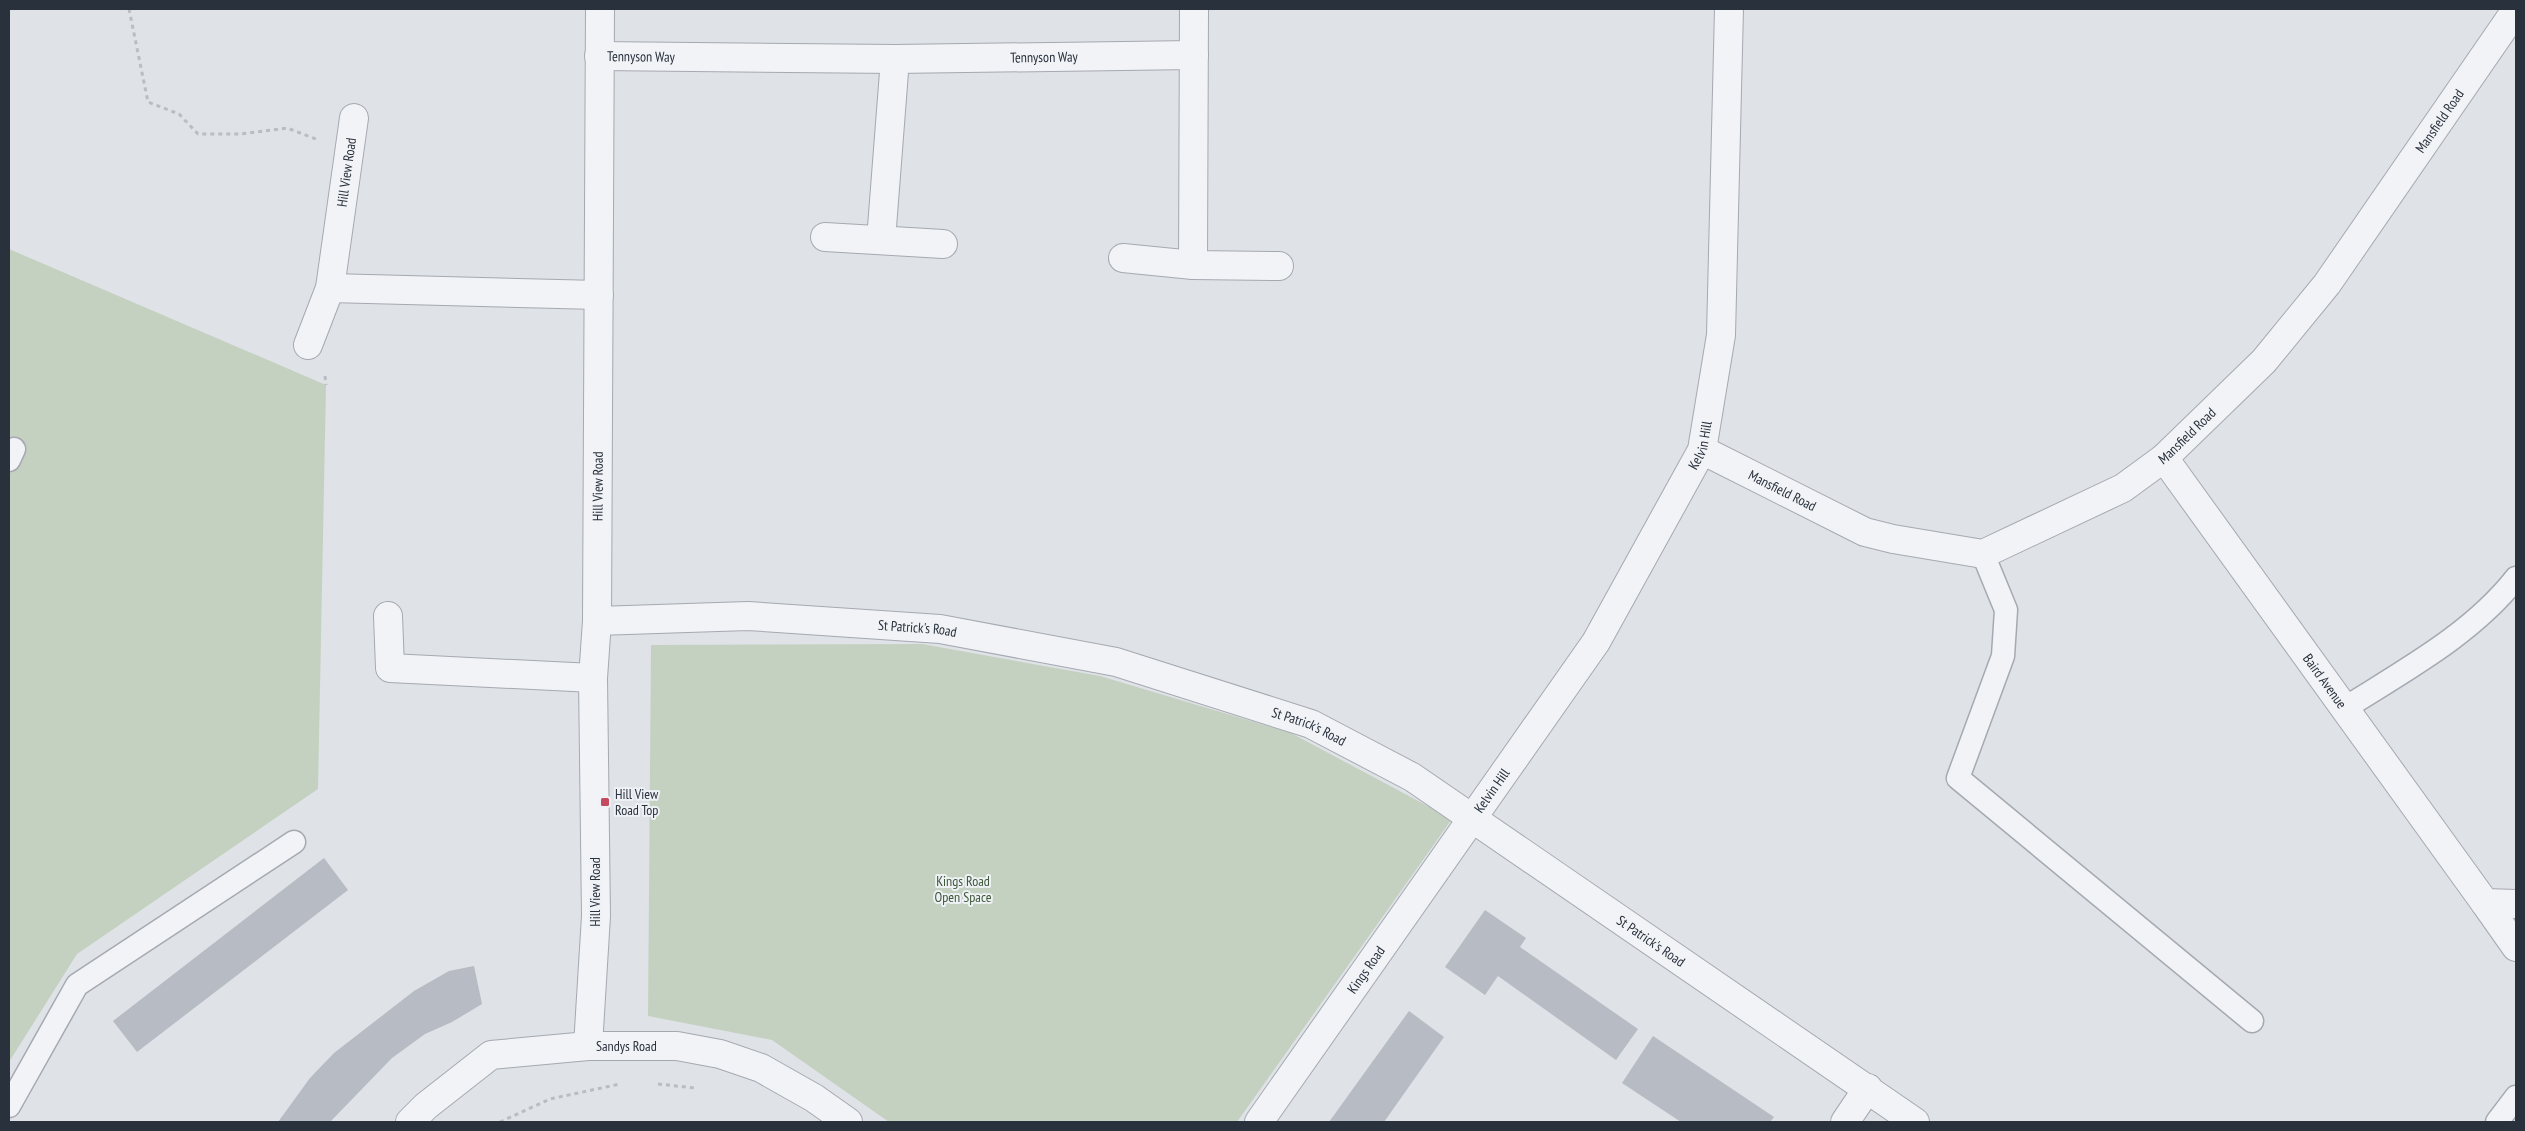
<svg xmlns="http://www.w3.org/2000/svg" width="2525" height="1131" font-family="'PT Sans Narrow',sans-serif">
<rect width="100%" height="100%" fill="#dfe2e7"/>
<g fill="#c5d1c0">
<path d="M9,249L326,385L318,789L77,954L9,1062Z"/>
<path d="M922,644L1100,676L1291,733L1452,819L1237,1122H889L772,1040L648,1016L651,645Z"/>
</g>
<g fill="#b6bbc4">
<path d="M324,858L348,890L137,1052L113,1021Z"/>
<path d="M1485,910L1526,938L1520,947L1638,1029L1616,1060L1498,976L1485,995L1445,967Z"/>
<path d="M474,966L482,1004L452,1022L425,1034L392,1058L330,1122H278L310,1078L334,1053L414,991L449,971Z"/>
<path d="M1409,1011L1444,1037L1384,1122H1329Z"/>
<path d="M1653,1036L1774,1117L1770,1122H1681L1622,1083Z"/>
</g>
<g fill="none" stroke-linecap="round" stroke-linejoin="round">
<defs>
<g id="service">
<path d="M9,460L14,449"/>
<path d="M1983,554L2006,610L2003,656L1958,778L2252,1021"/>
<path d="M2345,708C2405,670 2472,634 2516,578"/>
<path d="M9,1106L77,985L294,842"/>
<path d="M2497,1122L2516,1097"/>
</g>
<g id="minor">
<path id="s1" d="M599,56L895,59L1194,55"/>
<path d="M825,237L943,244"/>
<path d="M881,240L895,59"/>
<path d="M1123,258L1193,265L1279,266"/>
<path d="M1193,265L1194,9"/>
<path d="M330,288L599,295"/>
<path id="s2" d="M308,345L330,288L354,118"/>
<path id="s3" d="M1702,450L1865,532L1893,539L1983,554L2123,488L2164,458L2264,361L2327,284L2516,10"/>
<path id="s4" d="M2164,458L2485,903L2516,904"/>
<path d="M388,616L390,668L593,678"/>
<path id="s5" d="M597,621L748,616L940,629L1116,662L1311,724L1412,777L1915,1122"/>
<path d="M2485,903L2516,947"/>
<path id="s6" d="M588,1046L596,916L593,678L597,621L600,9"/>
<path id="s7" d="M410,1122L426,1106L491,1055L588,1046H677L720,1054L761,1068L814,1098L848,1122"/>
<path id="s8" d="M1259,1122L1596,642L1702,450L1721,335L1729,9"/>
<path d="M1845,1122L1868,1088"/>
</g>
</defs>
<use href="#service" stroke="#a5a9b1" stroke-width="25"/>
<use href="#minor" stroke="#a5a9b1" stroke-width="30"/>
<g stroke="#b9bdc2" stroke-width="3" stroke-dasharray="4 4" stroke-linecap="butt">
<path d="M129,9L148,102L179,114L198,134H240L287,128L316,139"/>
<path d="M325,376L326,385"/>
<path d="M658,1084L695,1088"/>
<path d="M500,1122L550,1099L620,1084"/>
</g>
<use href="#service" stroke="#f1f3f6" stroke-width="22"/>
<use href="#minor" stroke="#f1f3f6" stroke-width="28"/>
</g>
<rect fill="#c64a5f" stroke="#eef1f5" stroke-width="2" x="600" y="797" width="10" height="10" rx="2.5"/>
<g text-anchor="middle" stroke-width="4" stroke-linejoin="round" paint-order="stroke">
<g font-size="14" fill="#29313d" stroke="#eef1f5">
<text dy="5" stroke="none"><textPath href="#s1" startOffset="42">Tennyson Way</textPath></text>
<text dy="5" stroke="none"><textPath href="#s1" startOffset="445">Tennyson Way</textPath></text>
<text dy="5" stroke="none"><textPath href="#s3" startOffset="945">Mansfield Road</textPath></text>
<text dy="5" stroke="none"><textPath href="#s2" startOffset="178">Hill View Road</textPath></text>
<text dy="5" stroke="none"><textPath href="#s3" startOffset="540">Mansfield Road</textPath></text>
<text dy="5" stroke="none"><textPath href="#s8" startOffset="810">Kelvin Hill</textPath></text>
<text dy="5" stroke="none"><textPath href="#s6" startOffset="560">Hill View Road</textPath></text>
<text dy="5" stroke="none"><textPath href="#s3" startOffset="90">Mansfield Road</textPath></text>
<text dy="5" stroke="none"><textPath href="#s5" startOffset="321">St Patrick's Road</textPath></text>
<text dy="5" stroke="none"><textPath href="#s4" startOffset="275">Baird Avenue</textPath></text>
<text dy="5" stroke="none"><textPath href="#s5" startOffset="726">St Patrick's Road</textPath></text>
<text dy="5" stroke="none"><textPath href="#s8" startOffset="405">Kelvin Hill</textPath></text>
<text transform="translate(595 892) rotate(-90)" y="5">Hill View Road</text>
<text dy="5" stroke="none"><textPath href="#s5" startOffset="1131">St Patrick's Road</textPath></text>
<text dy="5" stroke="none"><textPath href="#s8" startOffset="186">Kings Road</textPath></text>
<text dy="5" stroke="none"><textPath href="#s7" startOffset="241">Sandys Road</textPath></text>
</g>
<g font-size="14" fill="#29313d" stroke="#eef1f5" text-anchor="start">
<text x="615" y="799">Hill View<tspan x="615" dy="16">Road Top</tspan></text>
</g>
<g font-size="14" fill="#3e5837" stroke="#eef1f5">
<text x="963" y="886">Kings Road<tspan x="963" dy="16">Open Space</tspan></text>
</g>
</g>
<rect width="2525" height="1131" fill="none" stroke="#29313d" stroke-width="20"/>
</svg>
